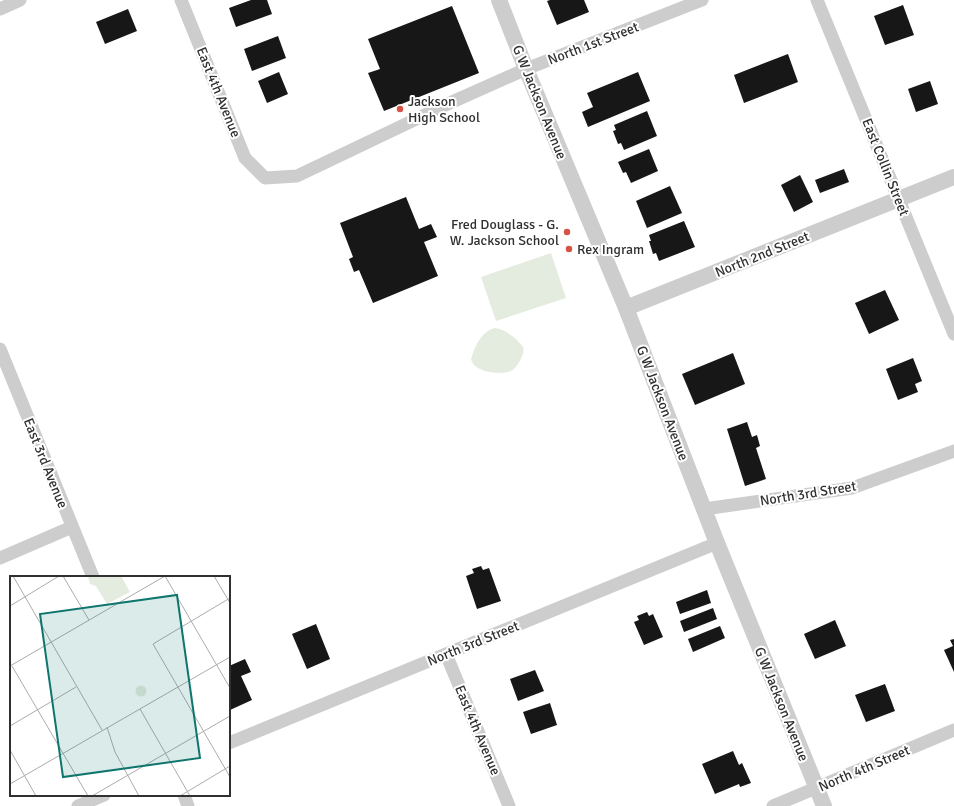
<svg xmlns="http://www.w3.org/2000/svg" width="954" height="806" font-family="Signika,sans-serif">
<rect width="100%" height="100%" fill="#fff"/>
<g fill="#e4ece0">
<path d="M551,253L566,298L496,321L481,277Z"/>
<path d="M495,328C504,329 510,334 517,340C518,342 522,345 523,347C526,353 516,369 511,371C501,375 482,373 474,365C473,364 472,361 471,360C474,348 481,331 495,328Z"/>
</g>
<g fill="#171717">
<path d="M251,0H267L272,14L236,27L229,8Z"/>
<path d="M550,0H584L589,12L557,25L547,1Z"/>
<path d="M903,5L914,35L885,45L874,16Z"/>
<path d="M452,6L479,73L384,111L368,73L380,69L368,39Z"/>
<path d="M128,9L137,31L105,44L96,22Z"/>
<path d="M278,36L286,58L252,71L244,49Z"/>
<path d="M788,54L798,82L744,103L734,75Z"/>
<path d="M279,72L288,94L267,103L258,81Z"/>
<path d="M638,72L650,101L588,127L582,112L593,107L587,93Z"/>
<path d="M930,81L938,104L916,112L908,89Z"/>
<path d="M647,111L657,136L624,150L621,143L618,144L613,131L616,130L614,125Z"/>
<path d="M649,149L658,171L631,183L626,172L623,173L618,162Z"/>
<path d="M844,169L849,182L820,193L815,180Z"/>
<path d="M800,175L813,202L794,212L781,185Z"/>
<path d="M670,186L682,213L647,228L636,201Z"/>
<path d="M406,197L419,229L431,224L437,237L424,242L438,276L373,303L359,270L354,272L349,259L353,257L340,223Z"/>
<path d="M684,221L695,247L659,261L656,253L653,254L649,241H651L649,235Z"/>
<path d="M885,290L899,320L869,334L855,303Z"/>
<path d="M733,353L745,384L695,405L682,374Z"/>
<path d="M913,358L922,381L915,384L918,392L898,400L886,369Z"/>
<path d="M747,422L752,437L757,435L760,446L756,448L766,479L745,486L727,429Z"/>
<path d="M481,566L483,570L489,568L501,601L477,609L466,576L474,573L472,569Z"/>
<path d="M707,590L711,603L680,614L676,602Z"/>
<path d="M713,608L717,619L684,632L680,621Z"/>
<path d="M647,612L649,616L653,614L663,637L644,645L634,622L639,620L637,616Z"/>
<path d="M835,620L846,646L815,659L804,634Z"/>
<path d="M316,624L330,659L307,669L292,634Z"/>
<path d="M720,626L725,638L693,652L688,639Z"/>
<path d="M954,639V672L944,650L953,646L950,640Z"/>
<path d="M245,659L251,672L241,676L252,700L230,710L229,708V666Z"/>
<path d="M535,670L544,691L518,701L510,679Z"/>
<path d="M885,684L895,711L866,722L855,695Z"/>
<path d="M550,703L557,725L531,734L523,712Z"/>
<path d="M733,751L739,765L742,763L751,783L740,787L739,784L715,794L702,764Z"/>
</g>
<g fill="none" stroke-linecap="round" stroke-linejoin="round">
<g stroke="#cdcdcd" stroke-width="13">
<path d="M181,0L245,158L265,178L297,176L452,102L526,69L702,0"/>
<path d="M817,0L954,334"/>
<path d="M0,9L20,0"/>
<path d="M0,349L93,577"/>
<path d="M704,509L852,488L954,451"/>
<path d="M0,558L72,527"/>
<path d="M446,654L509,806"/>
<path d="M229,743L717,543"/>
<path d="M184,795L188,806"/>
<path d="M78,806L104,795"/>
<path d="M773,806L954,730"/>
</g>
<g stroke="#cdcdcd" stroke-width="16">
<path d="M499,0L526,69L626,308L717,543L824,806"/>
<path d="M626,308L954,177"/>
</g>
</g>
<g fill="#d55245" stroke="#fff" stroke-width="1.5">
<circle cx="400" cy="109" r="4"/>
<circle cx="567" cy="232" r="4"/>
<circle cx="569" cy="249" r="4"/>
</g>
<g text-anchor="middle" stroke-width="4" stroke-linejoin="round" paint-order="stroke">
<g font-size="14" fill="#303030" stroke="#fff">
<text transform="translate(593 43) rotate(-21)" y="5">North 1st Street</text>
<text transform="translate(219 92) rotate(68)" y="5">East 4th Avenue</text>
<text transform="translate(540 102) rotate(68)" y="5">G W Jackson Avenue</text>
<text transform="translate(886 167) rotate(68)" y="5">East Collin Street</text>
<text transform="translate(762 254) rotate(-22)" y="5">North 2nd Street</text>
<text transform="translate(663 403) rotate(69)" y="5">G W Jackson Avenue</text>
<text transform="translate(46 463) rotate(68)" y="5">East 3rd Avenue</text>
<text transform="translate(808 493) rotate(-9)" y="5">North 3rd Street</text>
<text transform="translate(473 643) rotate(-22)" y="5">North 3rd Street</text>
<text transform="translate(782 704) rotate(68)" y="5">G W Jackson Avenue</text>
<text transform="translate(478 730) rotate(67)" y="5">East 4th Avenue</text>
<text transform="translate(864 768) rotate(-23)" y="5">North 4th Street</text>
</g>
<g font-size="14" fill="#303030" stroke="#fff" text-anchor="start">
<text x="408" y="106">Jackson<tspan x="408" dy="16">High School</tspan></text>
<text x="559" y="229" text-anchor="end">Fred Douglass - G.<tspan x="559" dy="16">W. Jackson School</tspan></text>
<text x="577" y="254">Rex Ingram</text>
</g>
</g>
<g transform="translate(10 576)">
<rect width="220" height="220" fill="#fff"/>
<path d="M78,0H111L120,16L97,28L86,10L80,8ZM125.5 115a5.5 5.5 0 1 1 11 0a5.5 5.5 0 1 1-11 0Z" fill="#e4ece0"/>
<path fill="none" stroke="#acacac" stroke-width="1" d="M3,0L92,154M53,0L79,44M155,0L220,112M204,0L220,27M220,22L143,68L220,201M0,30L49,0M0,90L155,0M2,90L78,220M130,133L180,220M0,150L66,111M97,151L105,176L129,220M0,174L26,220M0,208L220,81M82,220L220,140M170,220L220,190"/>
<path fill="#0f766e" fill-opacity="0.15" stroke="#0f766e" stroke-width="2" d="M167,19L190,182L53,201L30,38Z"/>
<rect width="220" height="220" fill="none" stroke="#303030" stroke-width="2"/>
</g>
</svg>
